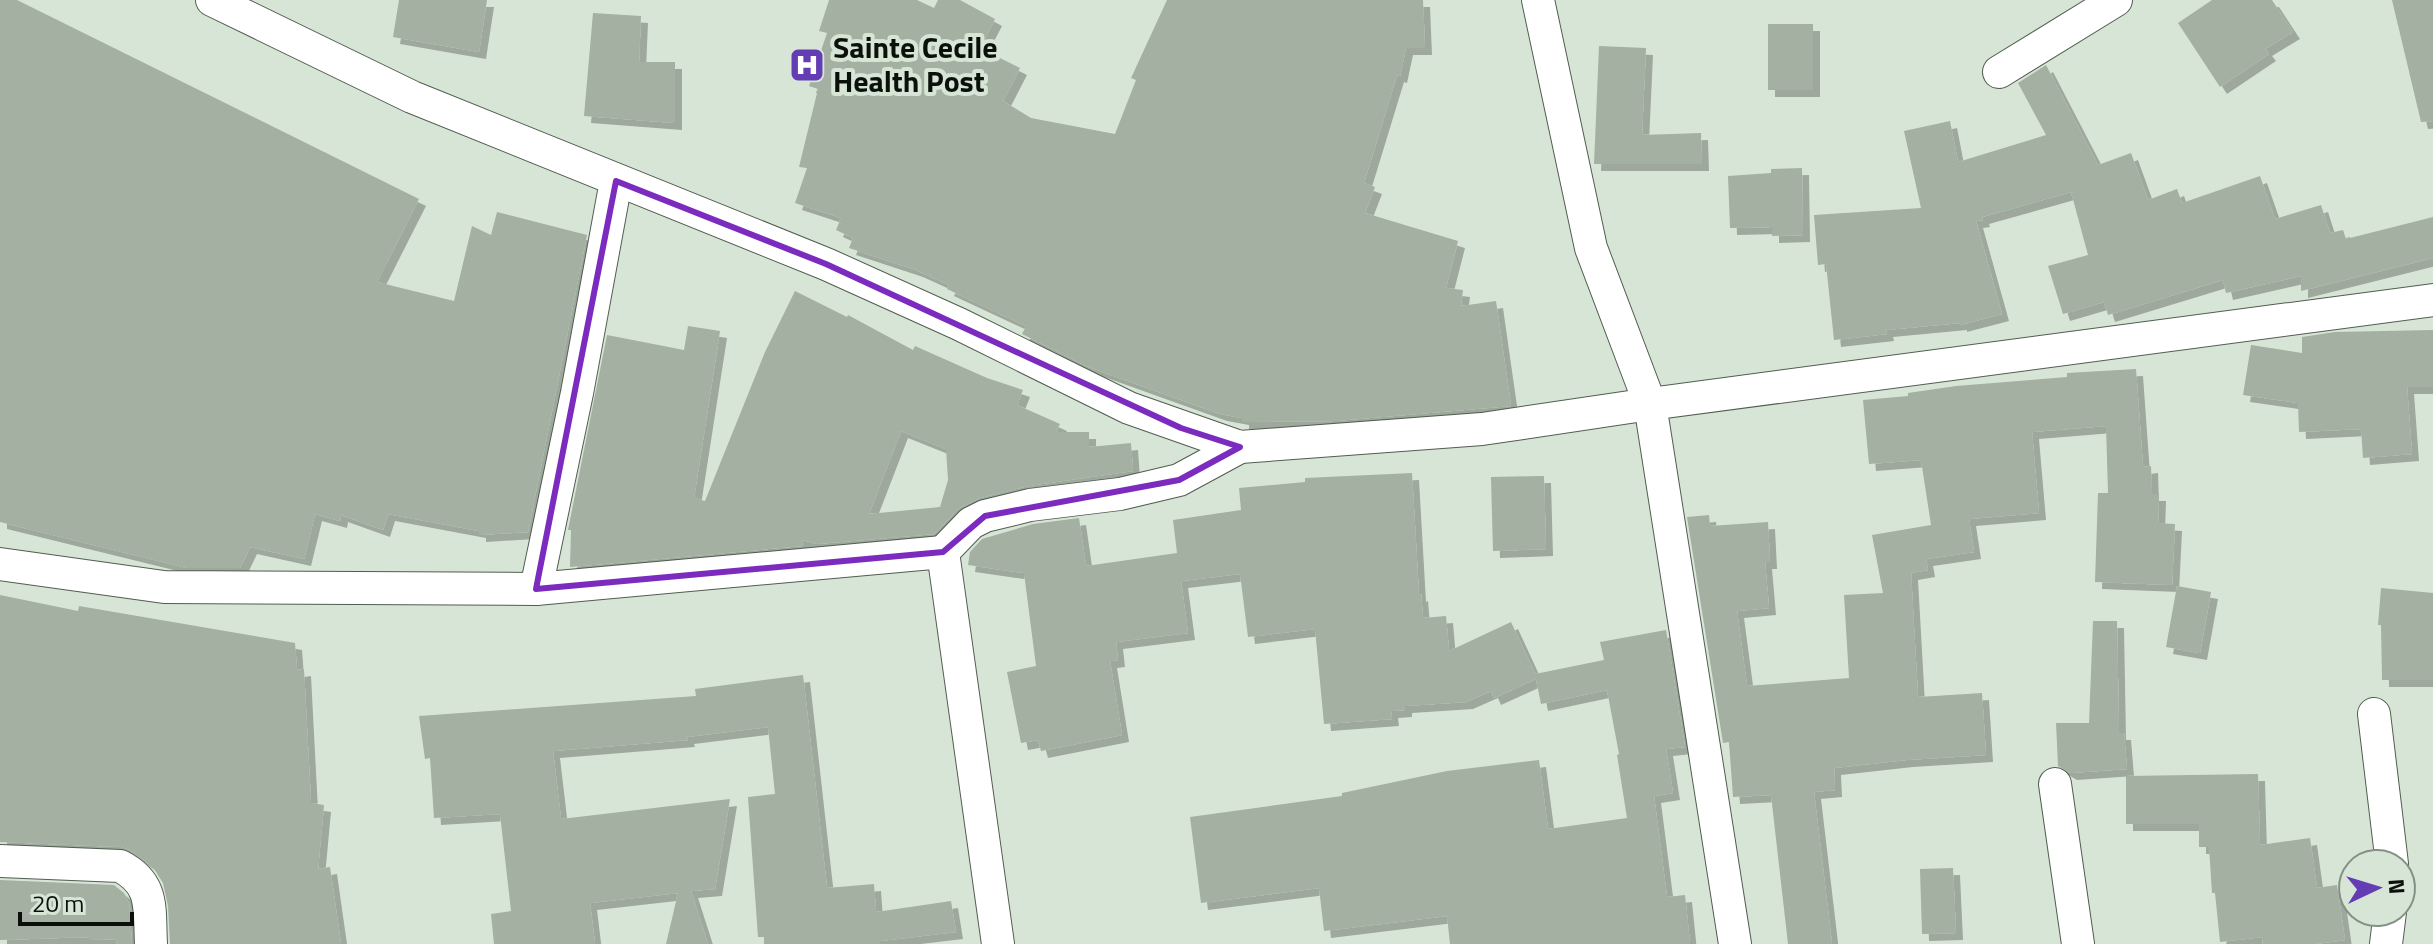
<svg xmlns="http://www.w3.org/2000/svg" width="2433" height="944" font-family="'Titillium Web',sans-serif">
<defs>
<filter id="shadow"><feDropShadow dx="7" dy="7" stdDeviation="0" flood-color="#0004"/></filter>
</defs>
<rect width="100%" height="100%" fill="#d7e5d6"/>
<g fill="#a3b0a2" fill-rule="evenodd" filter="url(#shadow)">
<path d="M0,0H17L419,199L377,282L454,301L472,226L491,235L497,212L587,235L528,532L479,535V531L388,514L383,530L341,515L340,521L315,514L304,559L250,547L240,568H187L0,522Z"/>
<path d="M399,0H487L479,52L393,37Z"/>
<path d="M829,0H917L934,8L938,0H960L995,19L980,48L1020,68L1003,101L1031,118L1115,134L1136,80L1131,78L1167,0H1423L1425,48H1406L1400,76L1397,75L1364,183L1375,187L1365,213L1458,241L1446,288L1463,290L1461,306L1496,301L1511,406L1335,421L1242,422V418L1220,414L1086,366L1022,334L1026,326L947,289L949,285L916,270L849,248L853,238L836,230L841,218L795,203L807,168L799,167L818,89L809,86L827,33L819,31Z"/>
<path d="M2212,0H2272L2293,32L2265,49L2269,54L2220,87L2178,23Z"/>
<path d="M2392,0H2433V121L2421,122Z"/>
<path d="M593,13L641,16L639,62H675V123L584,116Z"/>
<rect x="1768" y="24" width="45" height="66"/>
<path d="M1599,46L1646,48L1642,135L1701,133L1702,164H1594Z"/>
<path d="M2046,65L2098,165L2131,153L2148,200L2177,189L2182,203L2260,176L2275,219L2321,205L2330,233L2343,230L2346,239L2433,217V258L2301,291V276L2226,293L2223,280L2108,315L2104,302L2063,314L2048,266L2088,255L2071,192L1982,217L1983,220L1976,221L2002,314L1960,325V323L1886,330L1887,334L1834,340L1826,264L1818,265L1814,215L1921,208L1904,131L1950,121L1958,162L2046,135L2018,83Z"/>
<path d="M1802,168L1803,235L1772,236V227L1730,228L1728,176L1771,173V169Z"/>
<path d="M795,291L847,317L848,315L913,350L915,346L987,378L1023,390L1017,405L1060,424L1056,432H1089V447L1131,443L1133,471L1028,486L980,498L958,509L934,534L817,544L803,540L802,546L570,567L571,530H568L607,335L684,350L688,326L720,331L694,498L705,501L765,352ZM901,431L946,449L948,480L940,507L869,514Z"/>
<path d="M2433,330V387H2407L2412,454L2363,458L2361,429L2299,432L2298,403L2243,395L2251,345L2302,353V337L2335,332Z"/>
<path d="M2136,369L2143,467L2151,466L2152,494H2159L2158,523L2175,524L2172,585L2095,582L2098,493H2108L2106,426L2032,432L2039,513L1969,519L1974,552L1926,559L1928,570L1911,573L1918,697L1982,693L1986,755L1906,760L1834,768L1835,790L1814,792L1832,944H1788L1771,795L1733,797L1729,742L1723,743L1687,517L1709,515L1710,526L1768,522L1770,562H1765L1769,608L1737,611L1747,686L1849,678L1844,595L1883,593L1872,535L1931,525L1921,460L1869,464L1863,400L1908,396V393L1956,386L2067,377V373Z"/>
<path d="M1412,473L1419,595L1421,594L1423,618L1446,616L1449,651L1511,622L1535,674L1604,660L1600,642L1666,630L1685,747L1666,749L1673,793L1654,796L1667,897L1685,895L1690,944H1450L1447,916L1324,931L1319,888L1201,903L1190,817L1342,796V793L1447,771L1539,760L1548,829L1627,818L1617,755L1619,754L1607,690L1541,704L1536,679L1494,698L1491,691L1466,702L1405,706V710L1391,711L1392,719L1324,724L1315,629L1248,637L1240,574L1181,581L1188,633L1116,642L1118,660L1110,661L1122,735L1041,751L1038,740L1021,743L1007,672L1036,666L1024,573L968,565L970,552L982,539L1033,524L1079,518L1086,566L1177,553L1173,520L1241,510L1239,488L1305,482V478Z"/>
<path d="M1544,476L1546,549L1493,551L1491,477Z"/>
<path d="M2177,586L2211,592L2200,653L2166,647Z"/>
<path d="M2381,588L2433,593V680H2382L2381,625H2378Z"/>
<path d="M0,595L78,611L79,606L295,643L297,670L304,669L311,803L324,805L318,869L330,867L341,944H170L168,906L163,883L153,867L130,850L121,847L0,842Z"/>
<path d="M2093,621H2117L2119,733H2124L2127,769L2070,773L2058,766L2056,723H2089Z"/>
<path d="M803,675L827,888L874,884L876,912L951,901L956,932L880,941V944H764V937H758L748,797L775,794L768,727L687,737L688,740L553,751L561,819L730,799L715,889L691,891L708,944H666L678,893L590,903L595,944H494L491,914L511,911L500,814L434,818L430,758L425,759L419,716L696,696L695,689Z"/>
<path d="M2258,774L2260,845L2310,838L2317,888L2337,885L2345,940L2315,944H2263L2262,937L2220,942L2215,893H2212L2209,847H2199V824H2126V776Z"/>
<path d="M1953,868L1956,933L1922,934L1920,869Z"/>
<path d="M0,880L114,885L124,893L129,903L132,944H117L116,939L89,940V937L0,940Z"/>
</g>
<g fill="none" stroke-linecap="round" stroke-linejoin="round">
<defs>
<g id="minor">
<path d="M212,0L412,97L826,264L959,324L1129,408L1240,447L1482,429L1650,404L2433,300"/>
<path d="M1538,0L1591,248L1650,404L1735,944"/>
<path d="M1999,72L2116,0"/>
<path d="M943,552L971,523L985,516L1030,505L1120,494L1179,480L1240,447"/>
<path d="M0,564L164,587L536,589L943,552L998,944"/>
<path d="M536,589L577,393L616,181"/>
<path d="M2374,714L2392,864"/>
<path d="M2055,784L2078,944"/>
<path d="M0,861L120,866C155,884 149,909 151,944"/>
<path d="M2386,944L2390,912"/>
</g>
</defs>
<use href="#minor" stroke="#515d50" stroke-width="34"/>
<use href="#minor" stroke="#fff" stroke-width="32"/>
</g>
<path fill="none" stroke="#7b2cbf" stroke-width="6" stroke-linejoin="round" d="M616,181L826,264L1181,428L1240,447L1179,480L985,516L943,552L536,589Z"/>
<defs>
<symbol id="hospital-square" viewBox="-11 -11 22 22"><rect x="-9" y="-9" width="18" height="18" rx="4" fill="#643cb4" stroke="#d7e5d6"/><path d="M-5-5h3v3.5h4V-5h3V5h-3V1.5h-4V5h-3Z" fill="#fff"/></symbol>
</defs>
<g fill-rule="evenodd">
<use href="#hospital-square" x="787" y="45" width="40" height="40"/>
</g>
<g text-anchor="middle" stroke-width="8" stroke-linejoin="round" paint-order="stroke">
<g font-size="30" font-weight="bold" fill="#0b100b" stroke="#d7e5d6" text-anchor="start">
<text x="833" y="58">Sainte Cecile<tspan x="833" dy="34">Health Post</tspan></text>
</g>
</g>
<g transform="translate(2377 888) rotate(86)"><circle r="38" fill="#d7e5d6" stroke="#859085" stroke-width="2"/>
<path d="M0-6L14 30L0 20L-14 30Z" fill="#643cb4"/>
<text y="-12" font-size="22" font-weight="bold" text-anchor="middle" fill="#0b100b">N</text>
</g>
<path d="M20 912v12h112v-12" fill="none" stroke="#0b100b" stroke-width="4"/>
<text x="32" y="912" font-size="24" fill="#0b100b" stroke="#d7e5d6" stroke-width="6" paint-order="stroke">20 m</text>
</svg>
